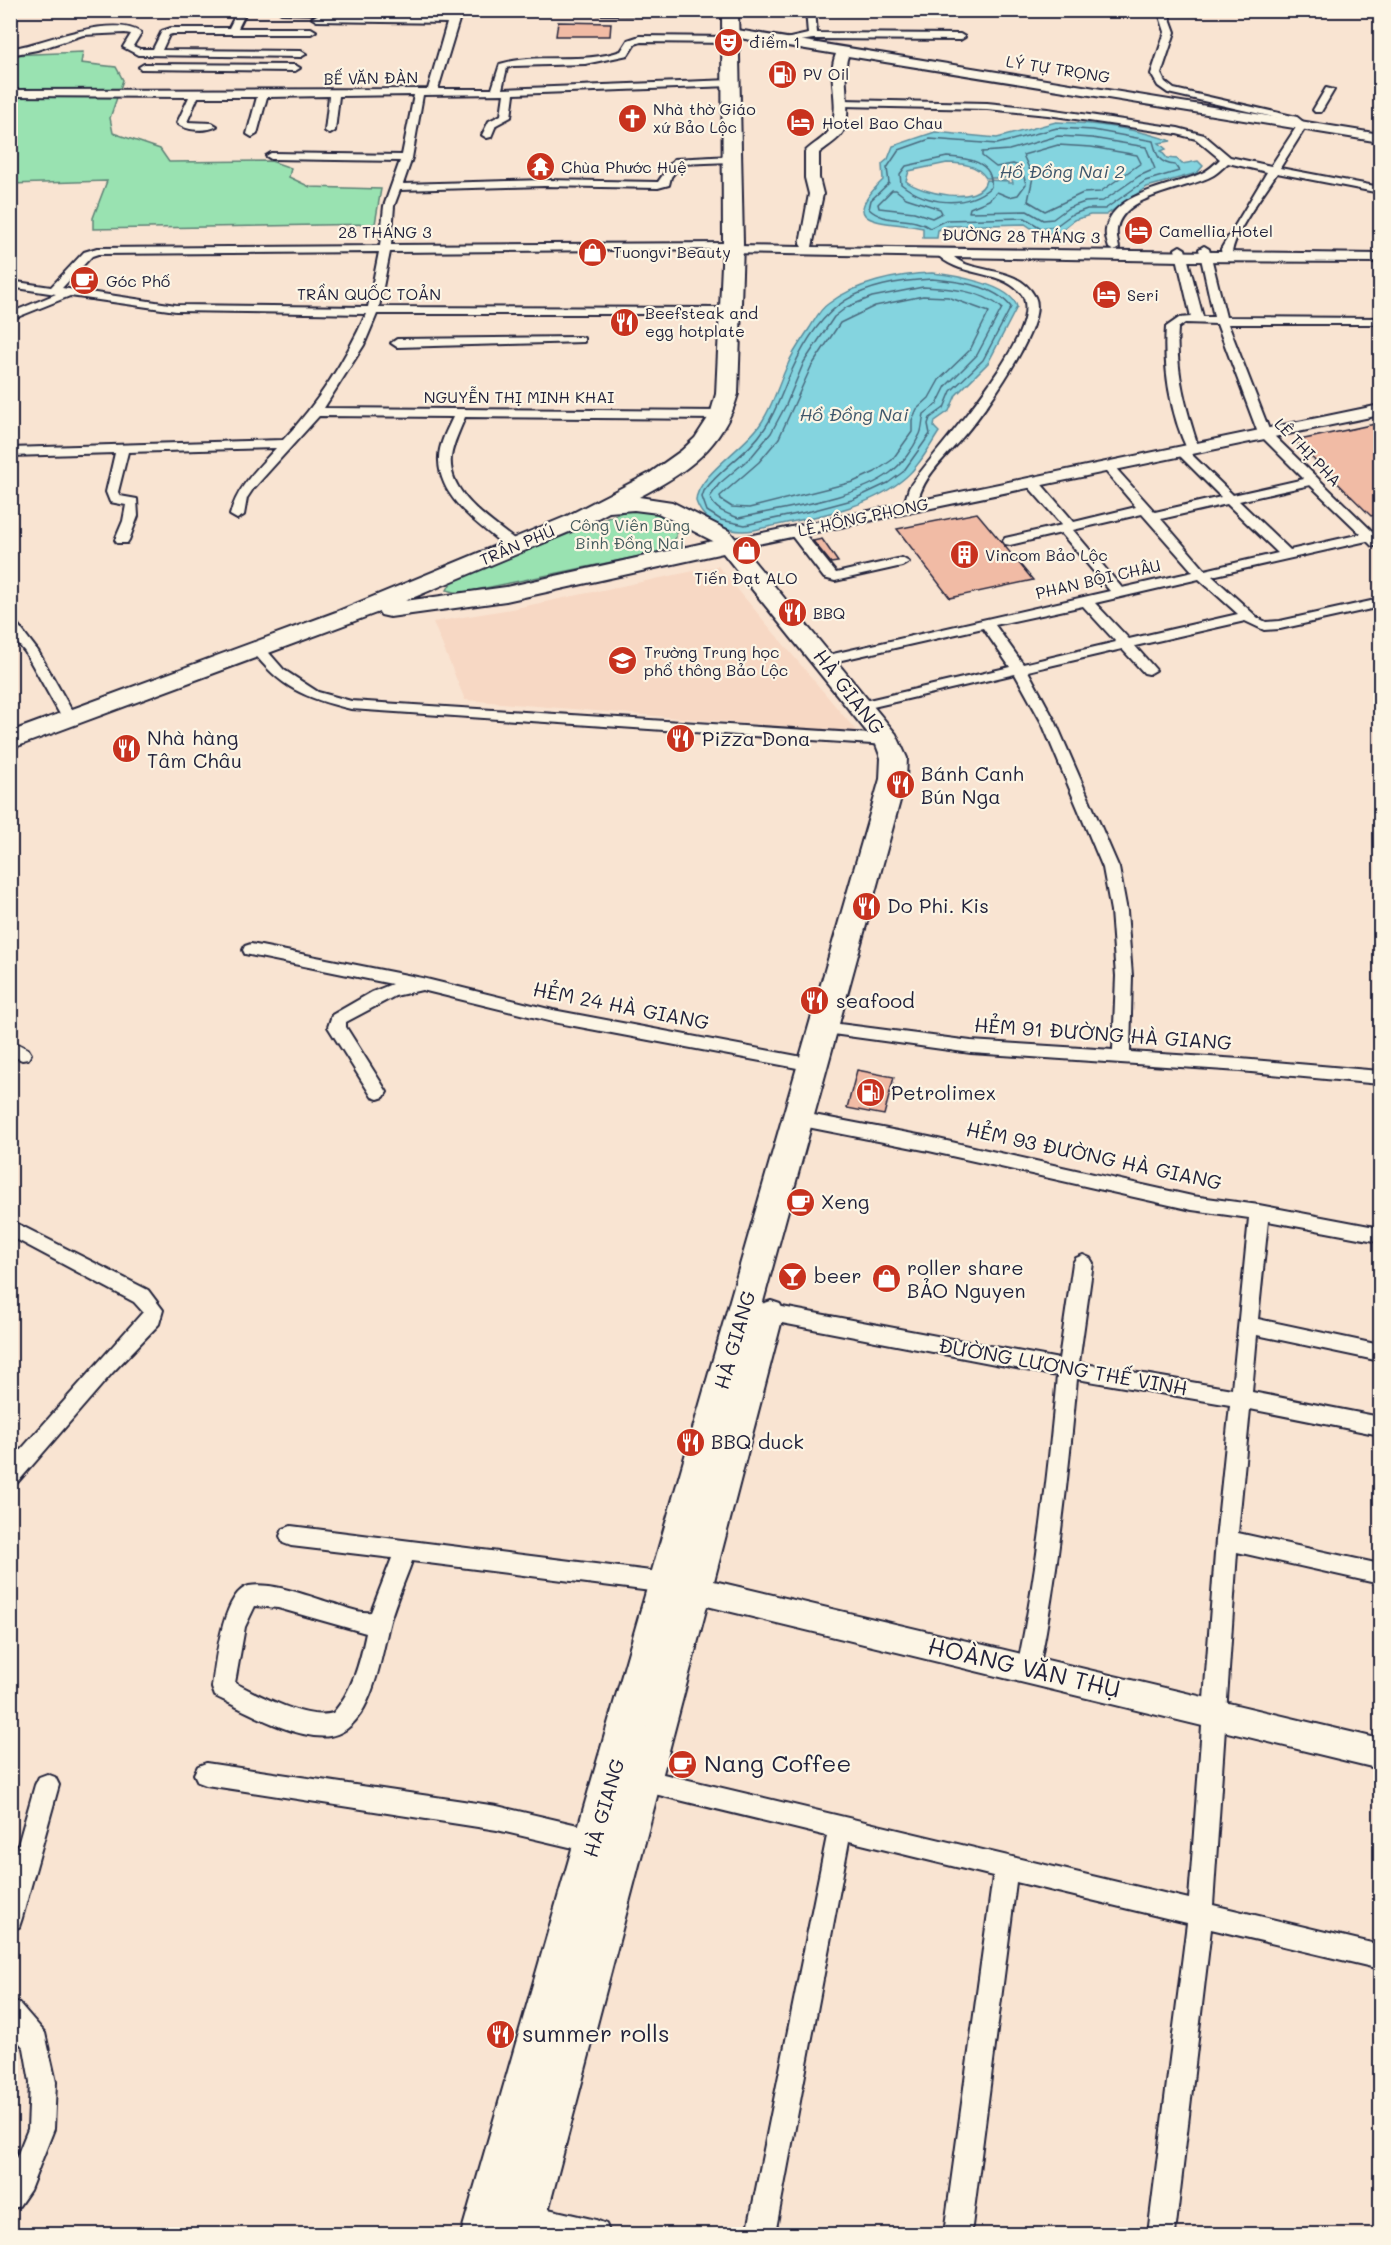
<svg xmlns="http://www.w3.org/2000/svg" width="1391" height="2245" font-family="Mali,sans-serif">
<rect width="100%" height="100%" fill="#f9e4d2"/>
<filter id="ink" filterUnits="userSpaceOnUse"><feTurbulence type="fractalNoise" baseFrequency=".0167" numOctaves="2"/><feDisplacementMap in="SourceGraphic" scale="12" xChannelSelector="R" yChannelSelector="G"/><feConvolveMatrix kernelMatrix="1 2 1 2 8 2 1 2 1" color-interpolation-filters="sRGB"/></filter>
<g filter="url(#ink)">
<path fill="#f7d8c4" d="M718,566L858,733L465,700L433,622L511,609Z"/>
<g fill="#99e2b1" stroke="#5e8276" stroke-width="1.5">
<path d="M83,52L81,63L116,67L123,80L110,118L113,133L160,149L169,162L271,161L291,168L289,177L310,187L381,189L375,224L93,229V218L107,181L11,184L10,55Z"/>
<path d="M630,509C638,510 647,509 654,511C660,512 665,518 669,522C685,536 672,548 655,553L471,591L458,593L447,590L452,581Z"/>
</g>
<g fill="#84d4df" stroke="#5d8d9d" stroke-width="1.5" fill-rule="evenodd">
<path d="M1056,122C1095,123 1134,128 1171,141L1159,143L1166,149L1161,151L1167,158L1177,159L1182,164L1198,161L1203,166L1197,173L1147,187L1106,215H1090L1074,220L1059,232L1040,234L1025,224L947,226L938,230L937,238H923V228C890,220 832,229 883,180L882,164L888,159L893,146L935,132L997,138ZM947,163C962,163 978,165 986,178H1008V176H1011L1013,183H1009V181L986,180C981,207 920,193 906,181L909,171Z"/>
<path d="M932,273C952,275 1011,284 1017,307L988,363L956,395L949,411L935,421L934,427L939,432C929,447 920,465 906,477C866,512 804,518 754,530C731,534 704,525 696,501C696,477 744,448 759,426C773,407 778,385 788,364C793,352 801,341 809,329C815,320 819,310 828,304C855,283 898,274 932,273Z"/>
</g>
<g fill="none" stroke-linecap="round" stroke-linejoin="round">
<g stroke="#49697d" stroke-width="1.5">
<path d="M1057,128L1093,130L1153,141C1157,156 1158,163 1175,165L1179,171L1145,181L1105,209H1087L1071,215L1056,226L1041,228L1025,218L946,220L930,228C911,215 886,225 869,209L871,200L889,183L887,168L899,150L930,139L997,144Z"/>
<path d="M1058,136L1092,138L1146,147L1155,169L1139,176L1103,201L1085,202L1068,208L1053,219L1043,220L1027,211L969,212L970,208L989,200L997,192L1009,197L1018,195L1026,184L1021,167L1013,164L996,167L982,156V152L1009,150Z"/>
<path d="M1058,145L1091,147L1137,155L1141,163L1100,192L1083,193L1045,211L1028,201L1033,177L1023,155Z"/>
<path d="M947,157C967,158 994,161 991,187C965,209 927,205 901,184L900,174L906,166Z"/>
<path d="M892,190H896L906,198L940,209L942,213L932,218L914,212L879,208L878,204Z"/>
<path d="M932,279C958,281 994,285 1011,307L983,360L951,391L944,408L930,418L928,424L930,434L903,472L888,483L852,500L811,511L745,525L721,520L707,511L702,497L704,491C722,467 749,453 765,428C777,410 783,389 792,370C823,301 858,283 932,279Z"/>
<path d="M923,287C949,288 981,290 1002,308L977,355L946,386L937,404L924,414C922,421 923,430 919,436C913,449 902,464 890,473C856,499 782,508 739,518C727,514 714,510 710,497L719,484L752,456L771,433L786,405L804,362L834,317L847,307L872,297Z"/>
<path d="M923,296L948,297L989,312L970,350L939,380L929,398L917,409L912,420V432L892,460L875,472L853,482L749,508L732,507L721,500L720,496L759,462L779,438L811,367L840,323L875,306Z"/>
</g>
</g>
<g fill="#f1bba5" stroke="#22223b" stroke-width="1.5">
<path d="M558,22L611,23L610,36H556Z"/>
<path d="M1129,222L1149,224L1148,240L1127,238Z"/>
<path d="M1380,423V514L1371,516L1295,441Z"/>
<path d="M977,513L1033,580L950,598L897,529Z"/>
<path d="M822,539L838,562L831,563L813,541Z"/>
<path d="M857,1070L894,1077L884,1115L847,1108Z"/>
</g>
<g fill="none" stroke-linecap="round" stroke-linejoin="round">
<defs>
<g id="street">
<path d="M238,10H247L238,28H311L316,31L311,34H172L169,35L162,50L301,51L306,54L301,57L138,55L123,47L131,34L125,33L83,35L37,50L10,55V49C43,44 112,13 141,33L133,46L140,49H153L162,31L171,28H229Z"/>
<path d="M277,10H324V11L320,14L281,13Z"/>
<path d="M450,10H459V20L438,89H492L500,64C539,52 582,65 621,51L628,40L640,36L731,37L736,40L731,43L641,42L635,44L628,55L585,64L513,66L507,68L502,89L731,80L736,83L731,86L514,94L511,117L496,125L491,137L487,138L482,135L489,121L501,115L504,94L423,95L412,158L403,184L544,180L658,182L674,159L731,156L736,159L731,162L681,164L671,177L669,185L658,188L544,186L400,190L394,206L391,245L733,243L738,246L733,249L390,252L379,307L730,308L736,311L730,314H377L364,345L324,408L721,411L727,415L721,419L465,417C460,430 453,443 451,457C447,495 494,523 519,543L521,546L519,549H509C482,527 440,500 439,461C438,446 447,430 453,417L319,416L253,489L247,498L244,515L237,519L230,515C237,487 257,469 276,448L128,452L118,492L120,496L137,499L138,516L129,540L127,543H117L115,540L123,521L126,505L110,502L106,492L115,453L10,456V448L283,440C318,403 345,361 366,314L176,311L70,296L10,320V313L56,294L10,287V281L51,287L84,252L97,248L380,246L384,206L400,161L271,159L266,156L271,153L402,155L414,95L339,96L335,131L330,134L325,131L329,96L267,97L257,134L252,137L247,134L257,97H198L187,122L212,123L217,126C207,132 186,131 177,123L189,97L10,96V90L428,89L447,23L317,21L312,18L317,15L448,17ZM379,252L368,307L176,305L62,288L92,256L98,254Z"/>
<path d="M733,10V14L730,15L598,14L594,11Z"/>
<path d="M806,10H815L817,33L960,34L965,37L960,40L813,39L781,44V40L808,34Z"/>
<path d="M1158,10H1167L1175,32L1161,74L1165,82L1174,89L1297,117L1307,125L1280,168L1380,187V193L1277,173C1265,192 1230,237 1232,257L1227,260L1222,257L1221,249L1267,172L1228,163C1222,168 1217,174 1210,177C1184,190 1121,195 1117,230C1116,235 1118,242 1119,248L1114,251L1109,248C1107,242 1105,235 1106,230C1112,191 1173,187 1202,173C1209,170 1215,164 1220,159L1196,139L1177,134L1048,115L987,109L842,106L837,103L842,100L987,103L1048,109L1178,128L1204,135L1230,157L1271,166L1297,126L1291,121L1168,93L1158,86L1151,74L1165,32Z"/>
<path d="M144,64L295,65L300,68L295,71L141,69L139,67Z"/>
<path d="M1326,88L1334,90L1321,112H1315L1313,110Z"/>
<path d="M1180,246L1185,249L1203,317H1214L1199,249L1204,246L1209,249L1226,317L1380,318V324H1228L1270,432L1373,532L1380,530V546H1372L1367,541L1212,576L1258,618L1266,622L1280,621L1380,599V607L1280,629L1264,630L1245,621L1135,646L1156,670L1149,674L1144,673L1122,649L1028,671L1056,723L1119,868L1127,911L1132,976L1130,1052L1240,1059L1380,1071V1084L1240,1071L971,1053L818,1032L815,1028L818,1024L824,1022L971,1041L1113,1050L1116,976L1111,911L1103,868L1042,723L1015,674L860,710L853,706L860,702L1010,667L983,628L824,664L817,660L824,656L1110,591L1061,533L1010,545L1005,544L1003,541L1005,538L1062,525L1027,485L1026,482L1027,479H1037L1074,522L1136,507L1101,466L1107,462L1111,463L1155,512L1221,497L1175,451L1181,447L1188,451C1170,414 1163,367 1166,327L1179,318L1191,317L1175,249ZM1185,323L1217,324L1258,433L1304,479L1233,495L1189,452H1197L1199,449C1186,410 1175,370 1178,328ZM1310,485L1361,534L1290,550L1239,501ZM1227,504L1278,553L1205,570L1161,519ZM1142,514L1193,572L1122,588L1073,530ZM1199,579L1238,614L1129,639L1095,603ZM1083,606L1116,642L1023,664L995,625Z"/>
<path d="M940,249C948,251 955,259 963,263C988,273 1021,270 1035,297C1049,324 980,418 961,439C943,460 920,479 917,507L910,511L903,507L909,488C928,457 1053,327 1020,292C997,268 957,278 935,252Z"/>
<path d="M580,337L584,338V342L397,347L391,343L397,339Z"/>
<path d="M795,527L800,528L836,573L902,558L909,562L902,566L835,581L824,578L788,531Z"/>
<path d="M10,620L15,621L38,651L76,718L74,721H64L62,718L25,652L10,634Z"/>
<path d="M258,645L263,646L284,670L318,692L351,701L887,735L894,740L887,745L351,709C305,698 280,688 251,649Z"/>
<path d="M251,944L422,978L553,1010L813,1059L819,1060L822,1065L819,1070L813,1071L553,1022L422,990L395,996L346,1022V1027L387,1092L384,1097L378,1099L372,1097L328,1027L332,1015L372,992L392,984L245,954L243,950L245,946Z"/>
<path d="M10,1040L28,1049L31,1054L28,1059L22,1060L10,1055Z"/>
<path d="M798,1112L929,1137L1192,1196L1259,1205L1380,1228V1242L1268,1221L1258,1319L1380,1345V1361L1257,1335L1252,1392L1380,1417V1435L1250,1409L1238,1533L1380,1564V1584L1237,1552L1213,1905L1380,1945V1969L1211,1929L1175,2234H1148L1187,1923L1016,1882L971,2234H944L993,1876L849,1841L775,2234H747L827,1836L638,1790L630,1787L626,1779L630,1771L638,1768L1189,1899L1216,1540L1230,1405L1077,1379C1068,1477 1058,1573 1039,1669L1036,1676L1028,1680L1020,1676L1017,1669C1037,1572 1048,1475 1057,1376L761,1319L754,1317L751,1311L754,1305L761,1303L1059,1359L1073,1263L1076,1258L1083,1255L1090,1258L1093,1263L1079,1363L1232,1389L1249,1218L1192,1210L929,1151L792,1124L789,1119L792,1114Z"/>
<path d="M10,1220L148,1290L163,1310L159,1324L113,1372L17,1483L10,1486V1462L143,1312L134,1302L10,1236Z"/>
<path d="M291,1526L667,1573L675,1576L678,1583L675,1590L667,1593L412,1561C405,1581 396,1600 390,1621C381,1654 373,1729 330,1736C297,1741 244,1710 215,1696L212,1688C215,1666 222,1592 249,1586C272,1582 308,1596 331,1603C343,1606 359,1614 371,1612L392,1558L291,1546L283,1543L280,1536L283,1529ZM255,1606L278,1608L366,1633C360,1662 353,1690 333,1713C306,1721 259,1695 235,1683L245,1627Z"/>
<path d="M206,1763L497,1806L595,1829L603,1833L607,1841L603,1849L595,1853L497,1830L206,1785L198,1782L194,1774L198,1766Z"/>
<path d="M47,1774L55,1777L59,1785L22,1918L19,1927L10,1930V1873L35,1785L39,1777Z"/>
<path d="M10,2000L19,2003L45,2033L56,2082L54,2129L30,2190L19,2206L10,2210V2173L28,2129L30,2082L24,2048L10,2032Z"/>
<path d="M522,2203L596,2220L606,2224L610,2234C579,2237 542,2238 513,2225L509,2216L513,2207Z"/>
</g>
<g id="secondary">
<path d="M731,29L1380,134V142L848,56C840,78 855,117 841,135C835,142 826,147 819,153V178L823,194L812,247L1380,254V262L1183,261L728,253L726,250L728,247L733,246L802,247L800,244L809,194L805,178V152C812,144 826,138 830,129C842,105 826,78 836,54L727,36L725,33Z"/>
<path d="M1380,405V415L729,550L723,549L720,545L723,541L729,540Z"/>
<path d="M771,1301L780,1304L784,1312L714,1581L1380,1739V1769L707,1606L542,2234H506L680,1599L671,1595L666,1586L671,1577L681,1573L686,1574L758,1312L762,1304Z"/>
</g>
<path id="highway" d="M722,10H738L743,243L738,394C723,447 686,473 639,497L672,502L729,531L896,734L907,758L906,779L508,2234H461L880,779L881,758L875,742L723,553L506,601L390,617L381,615L379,612L10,749V732L336,612L565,517L650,473L681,451L695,438L710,415L716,394L723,243ZM634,510L658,513L713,541L506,587L405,601L581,527L609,512Z"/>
</defs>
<use href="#street" stroke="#22223b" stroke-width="4"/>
<use href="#secondary" stroke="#22223b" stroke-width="4"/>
<use href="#highway" stroke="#22223b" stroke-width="4"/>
<use href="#street" fill="#fcf5e5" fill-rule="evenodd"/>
<use href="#secondary" fill="#fcf5e5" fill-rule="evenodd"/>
<use href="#highway" fill="#fcf5e5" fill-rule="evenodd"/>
</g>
</g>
<defs>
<symbol id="theatre-disc" viewBox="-11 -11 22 22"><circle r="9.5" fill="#c8321e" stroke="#fcf5e5"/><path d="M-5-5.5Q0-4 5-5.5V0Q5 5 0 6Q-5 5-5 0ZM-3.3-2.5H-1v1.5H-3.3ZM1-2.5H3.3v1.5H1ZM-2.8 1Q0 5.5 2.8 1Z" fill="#fff"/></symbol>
<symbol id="fuel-disc" viewBox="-11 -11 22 22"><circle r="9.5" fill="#c8321e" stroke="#fcf5e5"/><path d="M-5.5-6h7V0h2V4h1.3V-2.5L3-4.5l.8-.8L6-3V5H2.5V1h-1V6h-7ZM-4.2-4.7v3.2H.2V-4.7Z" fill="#fff"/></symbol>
<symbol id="church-disc" viewBox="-11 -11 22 22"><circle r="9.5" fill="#c8321e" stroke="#fcf5e5"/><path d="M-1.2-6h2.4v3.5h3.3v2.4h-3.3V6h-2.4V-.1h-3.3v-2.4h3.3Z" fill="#fff"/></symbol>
<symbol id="hotel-disc" viewBox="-11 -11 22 22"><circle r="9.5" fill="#c8321e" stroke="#fcf5e5"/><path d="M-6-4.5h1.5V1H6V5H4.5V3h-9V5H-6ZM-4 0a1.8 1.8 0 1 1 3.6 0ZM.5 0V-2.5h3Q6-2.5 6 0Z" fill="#fff"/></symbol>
<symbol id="temple-disc" viewBox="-11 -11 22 22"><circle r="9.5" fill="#c8321e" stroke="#fcf5e5"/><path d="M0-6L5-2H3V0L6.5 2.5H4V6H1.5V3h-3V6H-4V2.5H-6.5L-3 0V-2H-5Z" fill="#fff"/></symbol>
<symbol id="shop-disc" viewBox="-11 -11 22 22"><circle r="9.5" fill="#c8321e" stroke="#fcf5e5"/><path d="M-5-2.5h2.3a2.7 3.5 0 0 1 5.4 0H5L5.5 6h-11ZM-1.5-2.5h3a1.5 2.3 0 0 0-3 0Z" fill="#fff"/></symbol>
<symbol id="cafe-disc" viewBox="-11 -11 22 22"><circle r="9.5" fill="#c8321e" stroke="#fcf5e5"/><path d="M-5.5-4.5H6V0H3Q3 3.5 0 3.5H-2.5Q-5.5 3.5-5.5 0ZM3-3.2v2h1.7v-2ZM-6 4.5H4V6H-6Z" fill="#fff"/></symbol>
<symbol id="restaurant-disc" viewBox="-11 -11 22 22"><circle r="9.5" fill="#c8321e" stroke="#fcf5e5"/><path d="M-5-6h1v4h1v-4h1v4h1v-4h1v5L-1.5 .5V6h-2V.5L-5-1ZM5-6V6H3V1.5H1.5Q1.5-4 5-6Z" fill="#fff"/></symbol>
<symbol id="building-disc" viewBox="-11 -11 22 22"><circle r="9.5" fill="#c8321e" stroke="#fcf5e5"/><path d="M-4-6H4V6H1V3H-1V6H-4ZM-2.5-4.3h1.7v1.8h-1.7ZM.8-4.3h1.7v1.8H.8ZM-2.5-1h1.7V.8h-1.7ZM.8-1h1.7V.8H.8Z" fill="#fff"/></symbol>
<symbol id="school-disc" viewBox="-11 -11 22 22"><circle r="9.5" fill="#c8321e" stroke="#fcf5e5"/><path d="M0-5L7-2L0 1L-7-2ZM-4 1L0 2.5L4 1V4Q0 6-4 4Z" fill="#fff"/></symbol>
<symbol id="bar-disc" viewBox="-11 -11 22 22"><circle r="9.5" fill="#c8321e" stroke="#fcf5e5"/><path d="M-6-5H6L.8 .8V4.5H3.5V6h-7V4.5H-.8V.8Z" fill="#fff"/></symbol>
</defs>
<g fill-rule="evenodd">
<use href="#theatre-disc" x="712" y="26" width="33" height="33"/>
<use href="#fuel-disc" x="766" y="58" width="33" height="33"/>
<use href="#church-disc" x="616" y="102" width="33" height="33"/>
<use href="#hotel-disc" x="784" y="106" width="33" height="33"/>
<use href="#temple-disc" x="524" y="150" width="33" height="33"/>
<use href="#hotel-disc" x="1122" y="214" width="33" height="33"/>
<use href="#shop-disc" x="576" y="236" width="33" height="33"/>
<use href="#cafe-disc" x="68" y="264" width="33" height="33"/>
<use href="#hotel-disc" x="1090" y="278" width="33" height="33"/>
<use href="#restaurant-disc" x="608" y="306" width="33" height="33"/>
<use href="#shop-disc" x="730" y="534" width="33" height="33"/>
<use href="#building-disc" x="948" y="538" width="33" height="33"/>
<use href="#restaurant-disc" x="776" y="596" width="33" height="33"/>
<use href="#school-disc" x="606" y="644" width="33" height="33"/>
<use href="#restaurant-disc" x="664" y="722" width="33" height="33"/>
<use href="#restaurant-disc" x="110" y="732" width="33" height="33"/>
<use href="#restaurant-disc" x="884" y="768" width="33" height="33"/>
<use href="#restaurant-disc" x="850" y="890" width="33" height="33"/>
<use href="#restaurant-disc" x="798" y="984" width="33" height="33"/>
<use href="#fuel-disc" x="854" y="1076" width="33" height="33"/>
<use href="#cafe-disc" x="784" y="1186" width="33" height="33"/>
<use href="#bar-disc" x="776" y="1260" width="33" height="33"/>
<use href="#shop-disc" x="870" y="1262" width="33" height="33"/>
<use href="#restaurant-disc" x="674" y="1426" width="33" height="33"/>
<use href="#cafe-disc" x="666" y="1748" width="33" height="33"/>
<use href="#restaurant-disc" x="484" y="2018" width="33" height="33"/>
</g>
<g text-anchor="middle" stroke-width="4.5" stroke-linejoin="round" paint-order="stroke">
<g font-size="16" fill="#22223b" stroke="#fcf5e5" text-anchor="start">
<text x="749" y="48">điểm 1</text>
<text x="803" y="80">PV Oil</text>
<text x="653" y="115">Nhà thờ Giáo<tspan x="653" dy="18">xứ Bảo Lộc</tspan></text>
<text x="822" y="129">Hotel Bao Chau</text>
<text x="561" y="173">Chùa Phước Huệ</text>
<text x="1159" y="237">Camellia Hotel</text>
<text x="613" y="258">Tuongvi Beauty</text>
<text x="106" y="287">Góc Phố</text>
<text x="1127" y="301">Seri</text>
<text x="645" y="319">Beefsteak and<tspan x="645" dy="18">egg hotplate</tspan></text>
<text x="985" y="561">Vincom Bảo Lộc</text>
<text x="746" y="584" text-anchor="middle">Tiến Đạt ALO</text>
<text x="813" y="619">BBQ</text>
<text x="644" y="658">Trường Trung học<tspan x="644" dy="18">phổ thông Bảo Lộc</tspan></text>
</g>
<g font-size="16" fill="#22223b" stroke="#fcf5e5">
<text transform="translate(1058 69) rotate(9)" y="6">LÝ TỰ TRỌNG</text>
<text transform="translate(371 78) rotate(-1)" y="6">BẾ VĂN ĐÀN</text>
<text x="385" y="238">28 THÁNG 3</text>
<text transform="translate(1021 236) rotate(1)" y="6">ĐƯỜNG 28 THÁNG 3</text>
<text x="369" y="300">TRẦN QUỐC TOẢN</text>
<text x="519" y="403">NGUYỄN THỊ MINH KHAI</text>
<text transform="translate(1308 452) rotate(46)" y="6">LÊ THỊ PHA</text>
<text transform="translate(863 517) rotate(-12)" y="6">LÊ HỒNG PHONG</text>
<text transform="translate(517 545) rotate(-23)" y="6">TRẦN PHÚ</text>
<text transform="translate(1098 579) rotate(-13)" y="6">PHAN BỘI CHÂU</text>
</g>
<g font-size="16" fill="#465c5e" stroke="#fcf5e5">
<text x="630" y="531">Công Viên Bùng<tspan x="630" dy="18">Binh Đồng Nai</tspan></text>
</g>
<g font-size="18" font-style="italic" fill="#3f576c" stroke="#fcf5e5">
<text x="1062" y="178">Hồ Đồng Nai 2</text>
<text x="854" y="421">Hồ Đồng Nai</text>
</g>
<g font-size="20" fill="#22223b" stroke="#fcf5e5">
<text transform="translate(849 692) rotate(52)" y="7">HÀ GIANG</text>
<text transform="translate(621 1006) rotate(11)" y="7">HẺM 24 HÀ GIANG</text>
<text transform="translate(1103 1034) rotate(4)" y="7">HẺM 91 ĐƯỜNG HÀ GIANG</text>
<text transform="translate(1094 1156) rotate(12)" y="7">HẺM 93 ĐƯỜNG HÀ GIANG</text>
<text transform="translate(735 1340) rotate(-74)" y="7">HÀ GIANG</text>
<text transform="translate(1063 1367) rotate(10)" y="7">ĐƯỜNG LƯƠNG THẾ VINH</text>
<text transform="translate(604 1808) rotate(-74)" y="7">HÀ GIANG</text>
</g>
<g font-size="20" fill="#22223b" stroke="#fcf5e5" text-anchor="start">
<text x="147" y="745">Nhà hàng<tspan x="147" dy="23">Tâm Châu</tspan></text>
<text x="702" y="746">Pizza Dona</text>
<text x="921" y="781">Bánh Canh<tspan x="921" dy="23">Bún Nga</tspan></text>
<text x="887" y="913">Do Phi. Kis</text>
<text x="836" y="1008">seafood</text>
<text x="891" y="1100">Petrolimex</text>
<text x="821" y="1209">Xeng</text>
<text x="907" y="1275">roller share<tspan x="907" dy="23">BẢO Nguyen</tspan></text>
<text x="814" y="1283">beer</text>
<text x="711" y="1449">BBQ duck</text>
</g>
<g font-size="24" fill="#22223b" stroke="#fcf5e5">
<text transform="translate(1024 1668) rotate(13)" y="8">HOÀNG VĂN THỤ</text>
</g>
<g font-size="24" fill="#22223b" stroke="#fcf5e5" text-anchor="start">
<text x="704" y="1772">Nang Coffee</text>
<text x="522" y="2042">summer rolls</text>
</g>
</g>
<rect width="1391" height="2245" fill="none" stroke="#fcf5e5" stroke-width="36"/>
<rect x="18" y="18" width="1355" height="2209" fill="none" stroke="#22223b" stroke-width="2" filter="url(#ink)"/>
</svg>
